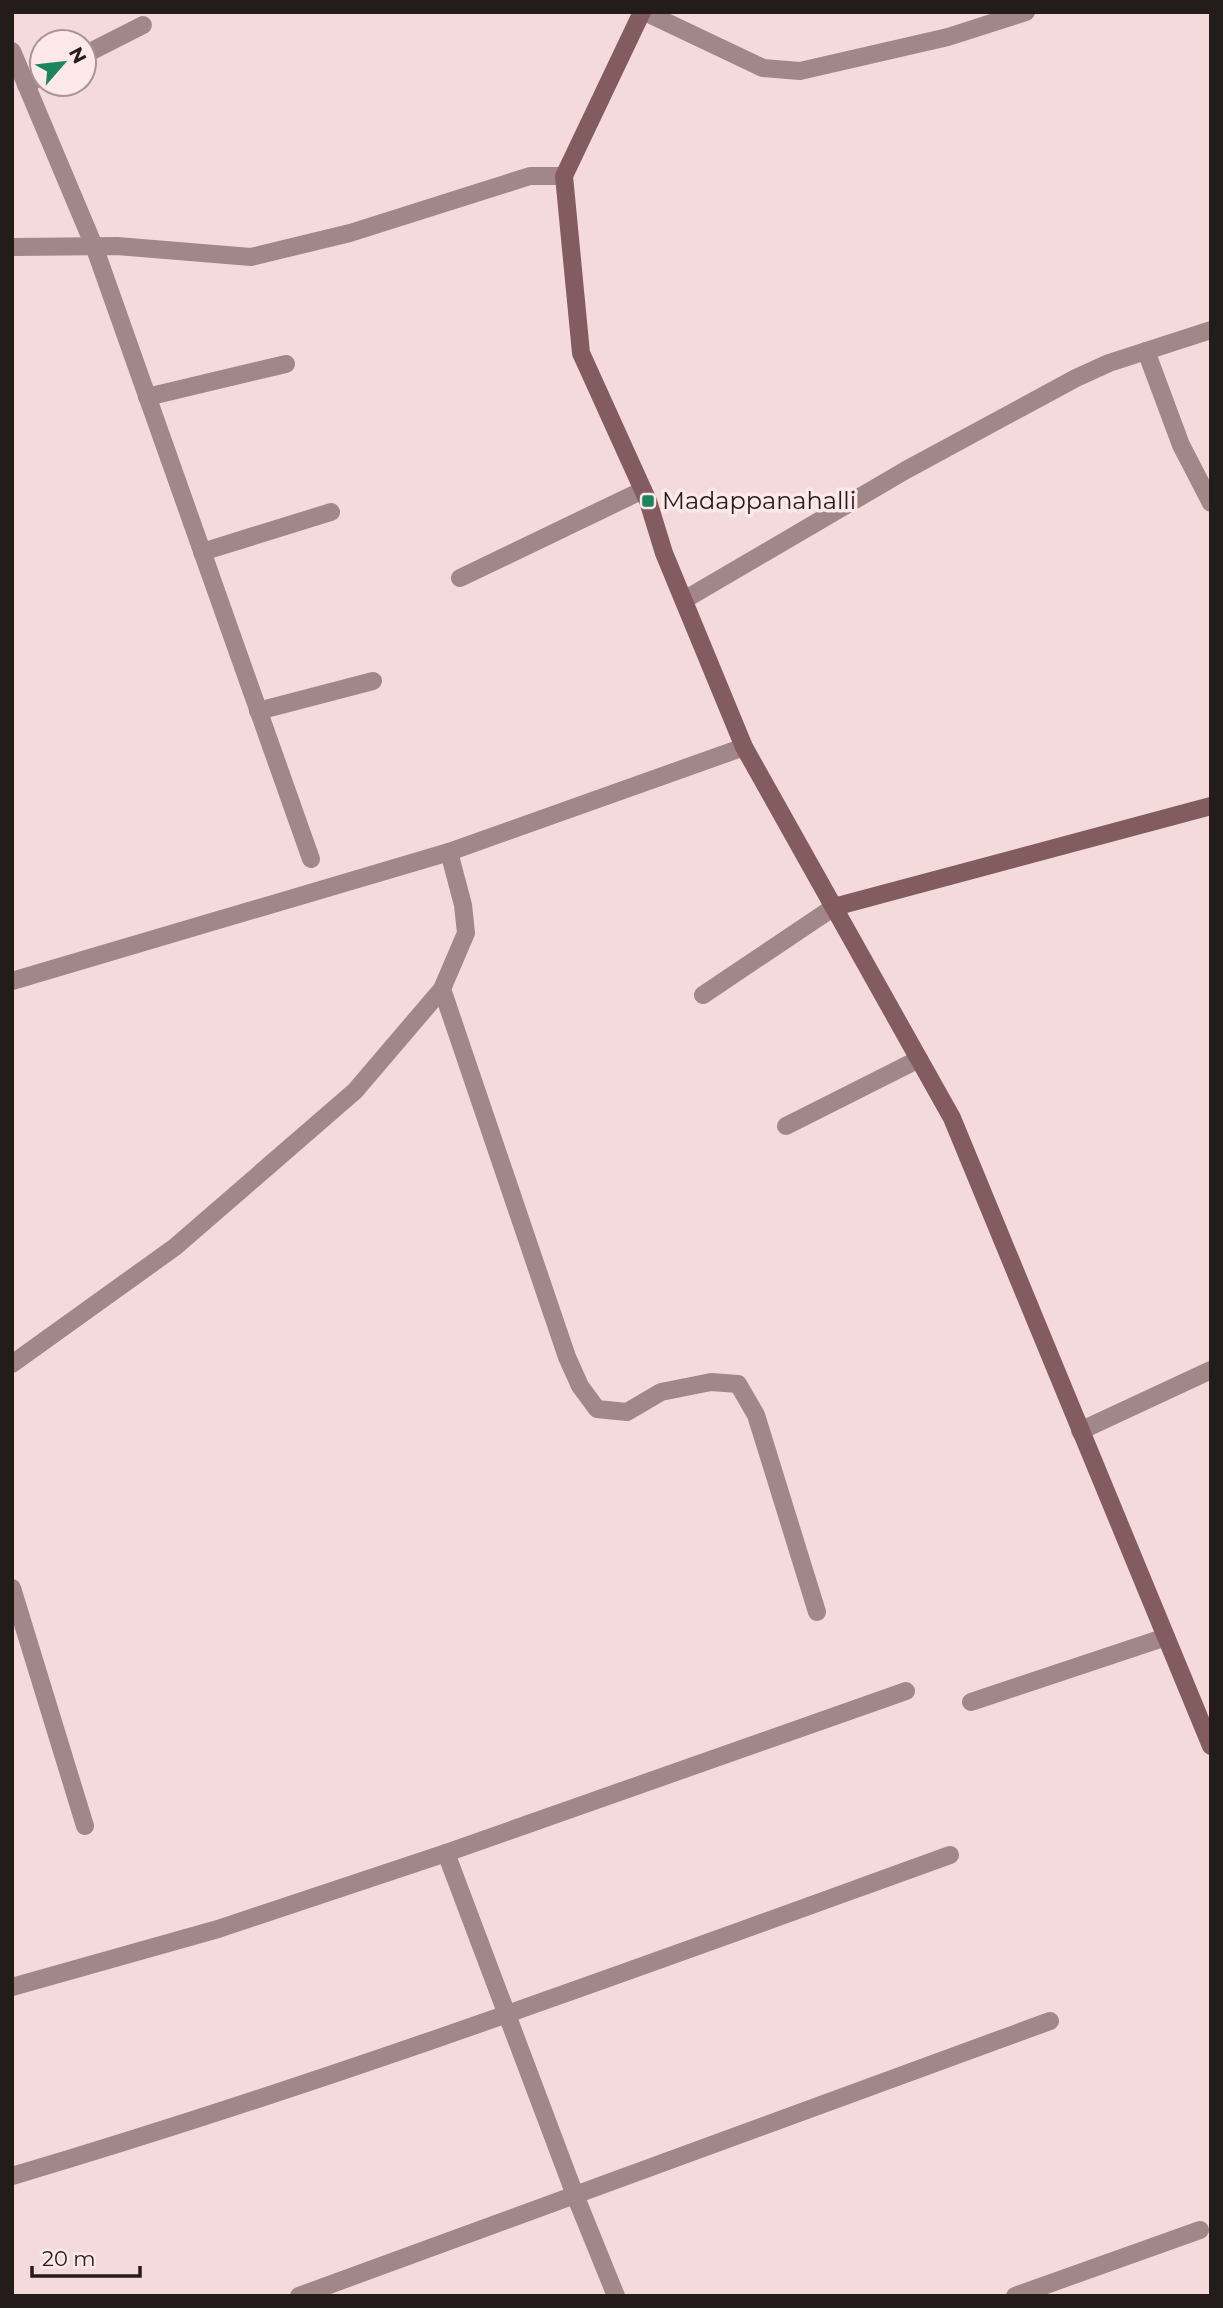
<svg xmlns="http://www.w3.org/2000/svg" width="1223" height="2308" font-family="Montserrat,sans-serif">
<rect width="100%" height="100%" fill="#f4dadb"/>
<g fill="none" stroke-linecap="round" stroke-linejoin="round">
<g stroke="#a28789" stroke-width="18">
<path d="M645,12L763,68L800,71L948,37L1026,12"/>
<path d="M12,51L94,246L311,859"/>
<path d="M84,55L143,25"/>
<path d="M26,85L42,76"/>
<path d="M12,247L117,246L251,257L350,233L530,176H564"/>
<path d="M1146,351L1181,445L1211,503"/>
<path d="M147,397L286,364"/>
<path d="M202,552L331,512"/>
<path d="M460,578L643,490"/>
<path d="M684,600L906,470L1076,378L1109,363L1211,330"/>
<path d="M258,711L373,681"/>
<path d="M12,981L449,852L744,747"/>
<path d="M442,989L567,1357L580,1386L597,1409L627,1412L661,1392L711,1382L738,1384L756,1415L817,1612"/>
<path d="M703,995L834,907"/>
<path d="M786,1126L919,1059"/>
<path d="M12,1364L175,1247L355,1091L442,989L466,933L463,905L449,852"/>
<path d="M1080,1431L1211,1370"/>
<path d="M12,1588L85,1826"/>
<path d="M971,1702L1166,1637"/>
<path d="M446,1853L575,2195L616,2296"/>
<path d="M12,1987L218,1929L446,1853L906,1691"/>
<path d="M12,2176C329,2082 640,1967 950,1855"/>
<path d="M299,2296L1050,2021"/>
<path d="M1015,2296L1200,2230"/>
</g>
<g stroke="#825c5f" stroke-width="18">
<path d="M642,12L564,176L581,353L648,501L664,553L744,747L952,1118L1211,1746"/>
<path d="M834,907L1211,806"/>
</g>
</g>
<rect fill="#1c845f" stroke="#fee8ea" stroke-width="2.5" x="641" y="494" width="14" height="14" rx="3.5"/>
<g text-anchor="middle" stroke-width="7" stroke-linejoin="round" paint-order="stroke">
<g font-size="24" fill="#241b1b" stroke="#fee8ea" text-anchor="start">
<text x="662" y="509">Madappanahalli</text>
</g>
</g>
<rect width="1223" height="2308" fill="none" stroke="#241b1b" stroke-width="28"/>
<g transform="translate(63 63) rotate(62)"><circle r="33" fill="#fee8ea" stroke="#a79697" stroke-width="2"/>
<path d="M0-5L12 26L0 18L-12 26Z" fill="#1c845f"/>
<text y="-10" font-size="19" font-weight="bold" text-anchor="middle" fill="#241b1b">N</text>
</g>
<path d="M32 2266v10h108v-10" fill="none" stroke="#241b1b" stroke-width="3.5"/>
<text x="42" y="2266" font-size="21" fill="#241b1b" stroke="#fee8ea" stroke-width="5" paint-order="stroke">20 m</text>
</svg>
